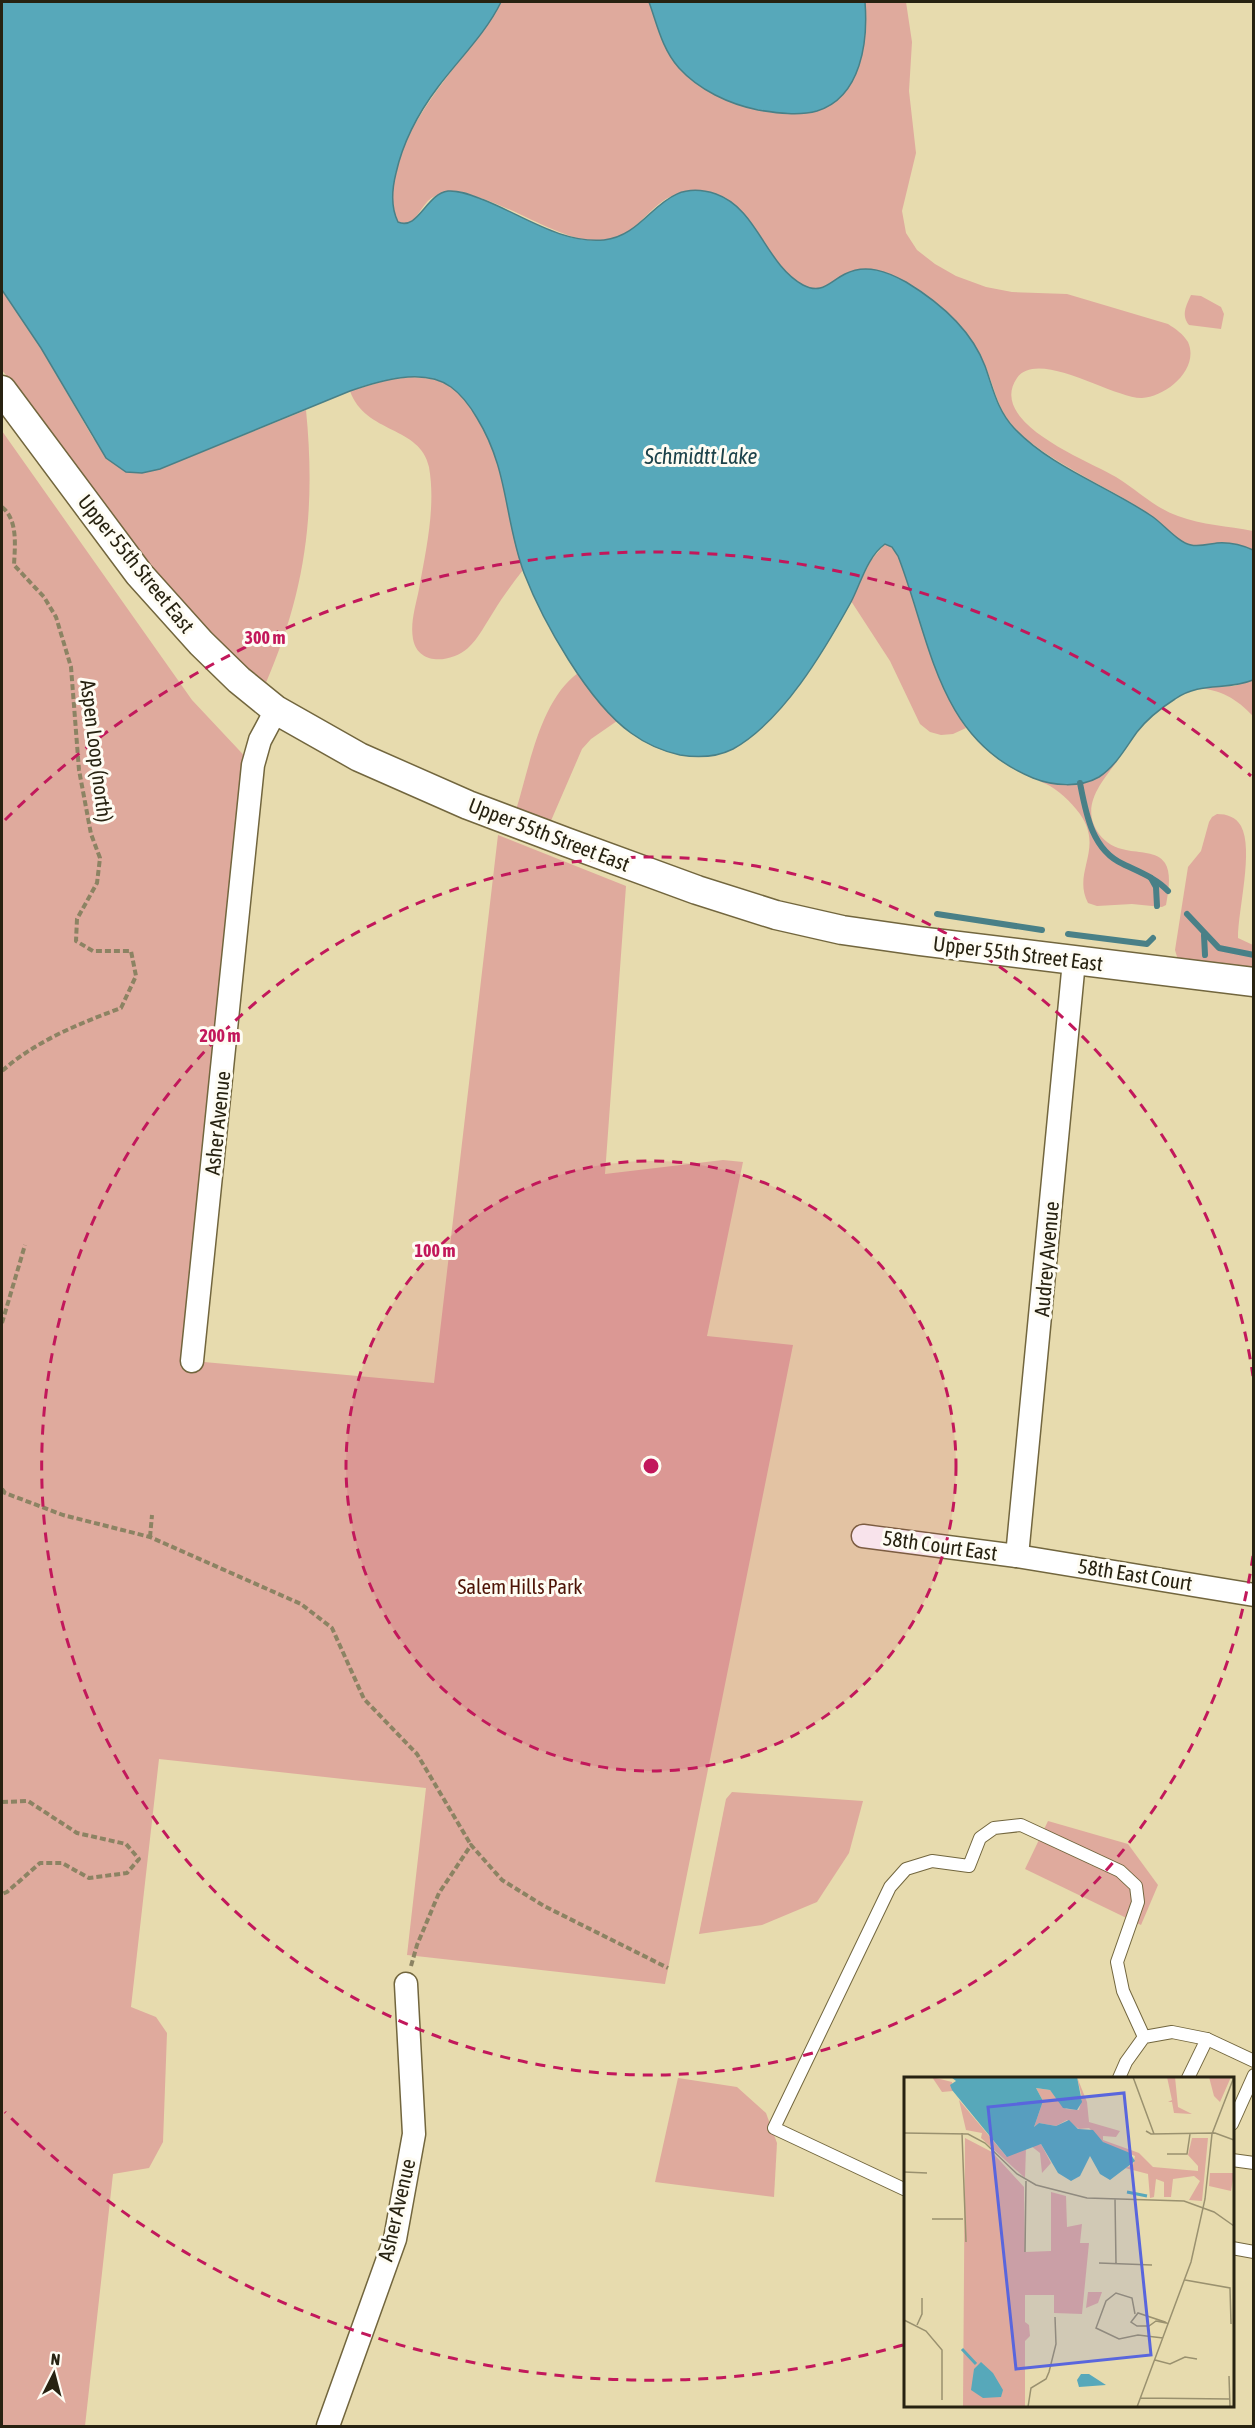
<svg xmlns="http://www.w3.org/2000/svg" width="1255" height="2428" font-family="'Asap Condensed',sans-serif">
<rect width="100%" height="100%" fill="#e7dbae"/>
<g fill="#dfaa9d">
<path d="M501,2H649C657,24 662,49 679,68C699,90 729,104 758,109C844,126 869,80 865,2H906L912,42L909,91L916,153L902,211L906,233L917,250L935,264L956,276L986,287L1012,292L1067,294L1168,324C1176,329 1183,334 1188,342C1200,369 1166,397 1142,398C1114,399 1038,348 1017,378C986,423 1090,461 1116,477C1137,490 1155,508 1178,516C1202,525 1228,526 1253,531V550C1240,545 1228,542 1213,544C1206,544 1198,547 1191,545C1179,543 1168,528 1158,521C1118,491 1070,473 1030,442C992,412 999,390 979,353C964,324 939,304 912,286C895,276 877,266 856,270C842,273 833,284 821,290C780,291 757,217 724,198C708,188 678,190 663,201C638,219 631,242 594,241C548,239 474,177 435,196C424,201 419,216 410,223L405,225L398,222C364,155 472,55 501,2Z"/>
<path d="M2,290L41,348L93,438L134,473L160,469L306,410C316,511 306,591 265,685L227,651L163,583L2,370Z"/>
<path d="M1191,295L1201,296L1221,307L1224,314L1221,329L1189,325C1181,315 1186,306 1191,295Z"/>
<path d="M411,377C423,378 435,378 446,384C498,411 510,519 523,570C513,583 503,596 494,611C486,623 479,638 468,648C451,663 418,666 413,639C410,622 416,605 419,589C426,550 436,507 429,467C421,426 365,434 350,391L388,380Z"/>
<path d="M2,431L192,700L253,765L193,1361L434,1383L498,835L626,886L605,1174L723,1160L743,1162L707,1336L793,1345L665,1984L407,1955L426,1788L159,1759L131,2007L156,2017L167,2033L163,2142L149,2168L113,2174L85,2426H2Z"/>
<path d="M885,544L890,545L898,556C921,615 931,676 966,728L953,734L941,735L930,732L920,724L890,661L851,601L871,560Z"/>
<path d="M578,673L617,721L591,739L582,749L550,823L516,810C530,765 540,701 578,673Z"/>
<path d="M1253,680V716C1237,699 1220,689 1196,688L1234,686Z"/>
<path d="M1118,760C1102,782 1079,806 1099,834C1106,843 1115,848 1126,850C1139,853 1157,851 1165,863C1172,874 1168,893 1166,905L1162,907L1132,904L1097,906L1088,903C1071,870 1108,847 1076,809C1066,797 1054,786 1039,781C1070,787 1096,785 1118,760Z"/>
<path d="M1217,814C1227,814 1236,817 1241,826C1254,850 1238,910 1238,938L1253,945V969L1178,960L1175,950L1188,867L1201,851L1209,822L1212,817Z"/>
<path d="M732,1792L863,1801L849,1853L817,1902L762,1925L699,1934L726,1799Z"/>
<path d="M1048,1821L1128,1844L1158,1885L1141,1925L1025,1869Z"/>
<path d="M678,2078L737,2087L766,2113L777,2143L774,2197L655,2182Z"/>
</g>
<g fill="#57a8ba" stroke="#498087" stroke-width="1.5">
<path d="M2,2H501C486,33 459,59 438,87C419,112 403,142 396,173C392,189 391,208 398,222C418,231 426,194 448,191C460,190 473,196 484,200C522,215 562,244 604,240C651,235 659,175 716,194C758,209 765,264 803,285C822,295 829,282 845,274C866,263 888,272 906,282C939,302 971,329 985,366C993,388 997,410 1014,428C1052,468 1108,486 1153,517C1163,524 1179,543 1191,545C1199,547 1209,544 1217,543C1230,542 1242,545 1253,550V680C1226,691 1201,681 1175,699C1161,708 1147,719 1137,732C1126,747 1116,766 1099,777C1080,788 1053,786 1033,778C937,739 931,641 898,556L892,547L885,544C867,557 861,583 851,602C824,651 783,721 733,749C717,757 698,758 680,755C662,751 646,744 631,733C588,702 543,622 524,573C504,519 509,470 477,418C470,406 462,395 451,387C423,367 379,381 350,391L160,469L142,473L126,472L106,458L41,348L2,290Z"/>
<path d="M649,2H865C868,40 862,97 817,111C799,116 777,113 758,110C729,104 699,90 679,68C662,49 657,24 649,2Z"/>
</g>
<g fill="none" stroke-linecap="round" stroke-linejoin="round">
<g stroke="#498087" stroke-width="6">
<path d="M1080,783C1086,814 1092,850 1123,864C1139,872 1156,878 1168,891"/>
<path d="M1151,878L1156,887L1157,906"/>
<path d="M937,914L1042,930"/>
<path d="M1187,914L1219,948L1254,955"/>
<path d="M1068,934L1147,944L1153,938"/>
<path d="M1204,935L1205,955"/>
</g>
<defs>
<g id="service">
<path d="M1119,2078L1126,2062L1144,2037L1172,2032L1207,2039L1254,2061"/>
<path d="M1188,2078L1207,2039"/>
<path d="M1232,2124L1254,2075"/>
<path d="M1232,2160L1254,2163"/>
<path d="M906,2190L774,2128L890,1887L906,1869L932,1861L969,1866L980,1838L994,1828L1021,1825L1120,1871L1136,1886L1138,1902L1117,1962L1123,1991L1144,2037"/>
<path d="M1232,2248L1254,2252"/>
</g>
<g id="minor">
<path d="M192,1361L253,765L260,740L276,710"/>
<path d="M863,1536L1017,1556L1254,1595"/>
<path d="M1017,1556L1074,961"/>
<path d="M328,2426L395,2239L414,2134L406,1984"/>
</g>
<path id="tertiary" d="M2,390L139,574L201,643L239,680L276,710L359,757L468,805L566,842L697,890L776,915L842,930L919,941L1254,982"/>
</defs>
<use href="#service" stroke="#72663e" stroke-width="14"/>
<use href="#minor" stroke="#72663e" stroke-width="25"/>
<use href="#tertiary" stroke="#72663e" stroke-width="31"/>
<g stroke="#8c8363" stroke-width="4" stroke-dasharray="6 3" stroke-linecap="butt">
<path d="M2,507C18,520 15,545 14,565L44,597L56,617L71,667L79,770L91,834L100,858L97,883L77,919L76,941L93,951H131L136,976L121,1008C78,1024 36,1041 2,1071"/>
<path d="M2,1323L25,1245"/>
<path d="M2,1489L5,1493L63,1515L150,1537L301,1604L332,1628L364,1699L417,1754L471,1845"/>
<path d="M150,1537L152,1515"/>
<path d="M2,1802L28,1801L77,1833L126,1844L139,1859L127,1873L89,1878L62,1863H40L7,1892L2,1894"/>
<path d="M411,1966L417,1945L439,1893L471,1845L502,1880L544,1906L668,1968"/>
</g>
<use href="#service" stroke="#fff" stroke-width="12"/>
<use href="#minor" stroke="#fff" stroke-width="22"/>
<use href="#tertiary" stroke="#fff" stroke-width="28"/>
</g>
<circle cx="651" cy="1466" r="305" fill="#c2185b" fill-opacity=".12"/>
<g fill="none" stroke="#c2185b" stroke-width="3" stroke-dasharray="10 8">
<circle cx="651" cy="1466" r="305"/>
<path d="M1253 1556A609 609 0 1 1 1253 1376"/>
<path d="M903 2345A914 914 0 0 1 5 2112M5 820A914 914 0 0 1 1251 776"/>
</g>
<g text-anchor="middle" stroke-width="6" stroke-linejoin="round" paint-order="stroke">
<g font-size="21" fill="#272211" stroke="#fefcf3">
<text transform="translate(136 564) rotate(51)" y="7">Upper 55th Street East</text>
<text transform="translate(96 751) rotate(83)" y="7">Aspen Loop (north)</text>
<text transform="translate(549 835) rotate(21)" y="7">Upper 55th Street East</text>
<text transform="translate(1018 954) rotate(7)" y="7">Upper 55th Street East</text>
<text transform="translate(218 1123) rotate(-84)" y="7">Asher Avenue</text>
<text transform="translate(1047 1259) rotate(-85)" y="7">Audrey Avenue</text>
<text transform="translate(940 1546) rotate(8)" y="7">58th Court East</text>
<text transform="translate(1135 1575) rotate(9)" y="7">58th East Court</text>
<text transform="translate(397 2210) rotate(-77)" y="7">Asher Avenue</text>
</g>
<g font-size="21" fill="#4d1306" stroke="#fefcf3">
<text x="520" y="1594">Salem Hills Park</text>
</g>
<g font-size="22" font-style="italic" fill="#1c424a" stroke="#fefcf3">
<text x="701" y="464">Schmidtt Lake</text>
</g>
</g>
<g transform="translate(904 2077)">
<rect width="330" height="330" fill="#e7dbae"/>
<path d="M28,0L48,5L49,14L38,15ZM173,0L183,25L185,45L216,54L212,60L199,59V63L235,76L249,90L294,94V89L284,78L288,61H304L298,124L285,123L296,104L290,99L269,102L267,120H260V105L252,102L250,120L246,121L244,97L221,91L229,88L231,79L200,66L185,51L175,52L163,43L152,49L135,46L130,50L139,24L132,11L146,13L162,32L175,33L178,21ZM263,0H271L274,30L288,37L270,36L268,25H264L268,23ZM305,0H327L316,25L310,19ZM55,23L102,79L122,71L121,101L77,61L78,56L62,53ZM61,61L88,75L120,110L121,175L147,174V115L162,119L163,150L178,147L176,166H185L178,237L150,236V218H121V245L125,248L126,259L121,264V330H59ZM137,67L147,86L138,96L136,76L127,69ZM306,96H330L327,114L305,109ZM184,215H198L194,226L182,231Z" fill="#dfaa9d"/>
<path d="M47,0H173L178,25L173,33L159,31L146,13L132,11L139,24L130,50L135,46L152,49L165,43L174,52L189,53L199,65L226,76L231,84L206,103L196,97L186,79L176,99L167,104L154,96L137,67L103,80L48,13L46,8L52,4ZM77,285L89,296L99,313L97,320L79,321L67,313L70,292ZM177,297H185L202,308L175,310L173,303Z" fill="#57a8ba"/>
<path fill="none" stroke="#57a8ba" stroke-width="3" d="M223,115L243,119M58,272L72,287"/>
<path fill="none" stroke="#9a916f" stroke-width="1.5" d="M229,0L250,57M242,54L247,57L311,56L330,63M0,56L64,57L81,66L113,97L132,108L183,121L280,124L310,135L330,149M58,56L62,165M263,77H283L286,57M0,95L23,96M211,122L212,186M28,142H59M121,175L122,104M195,186L248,188M281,203L326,211L327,247M231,237L228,221L212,216L202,224L192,251L215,262L234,258L259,261M0,243L22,254L38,273V323M262,246L252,244L245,249H233L227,245L234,236L261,245L264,247M13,248L18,237V221M251,283L266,287L281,280L293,282M325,299L326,330M236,321L326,322M124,330L127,311L142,302L145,295L152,267L151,240M233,330L287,185L301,122L308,57L330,0"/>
<path fill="#5966dd" fill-opacity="0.15" stroke="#5966dd" stroke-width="3" d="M220,16L247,278L112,292L84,30Z"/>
<rect width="330" height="330" fill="none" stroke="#272211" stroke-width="3"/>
</g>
<circle cx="651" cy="1466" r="9" fill="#c2185b" stroke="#fefcf3" stroke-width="3"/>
<g font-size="18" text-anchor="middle" font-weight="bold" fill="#c2185b" stroke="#fefcf3" stroke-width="6" stroke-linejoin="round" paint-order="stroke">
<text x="265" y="644">300 m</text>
<text x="220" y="1042">200 m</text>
<text x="435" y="1257">100 m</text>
</g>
<rect width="1255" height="2428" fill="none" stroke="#272211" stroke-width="6"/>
<g transform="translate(54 2374) rotate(6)" stroke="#fefcf3" stroke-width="4.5" paint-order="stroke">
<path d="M0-4.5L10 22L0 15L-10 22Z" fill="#272211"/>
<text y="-9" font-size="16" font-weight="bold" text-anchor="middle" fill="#272211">N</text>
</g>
</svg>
